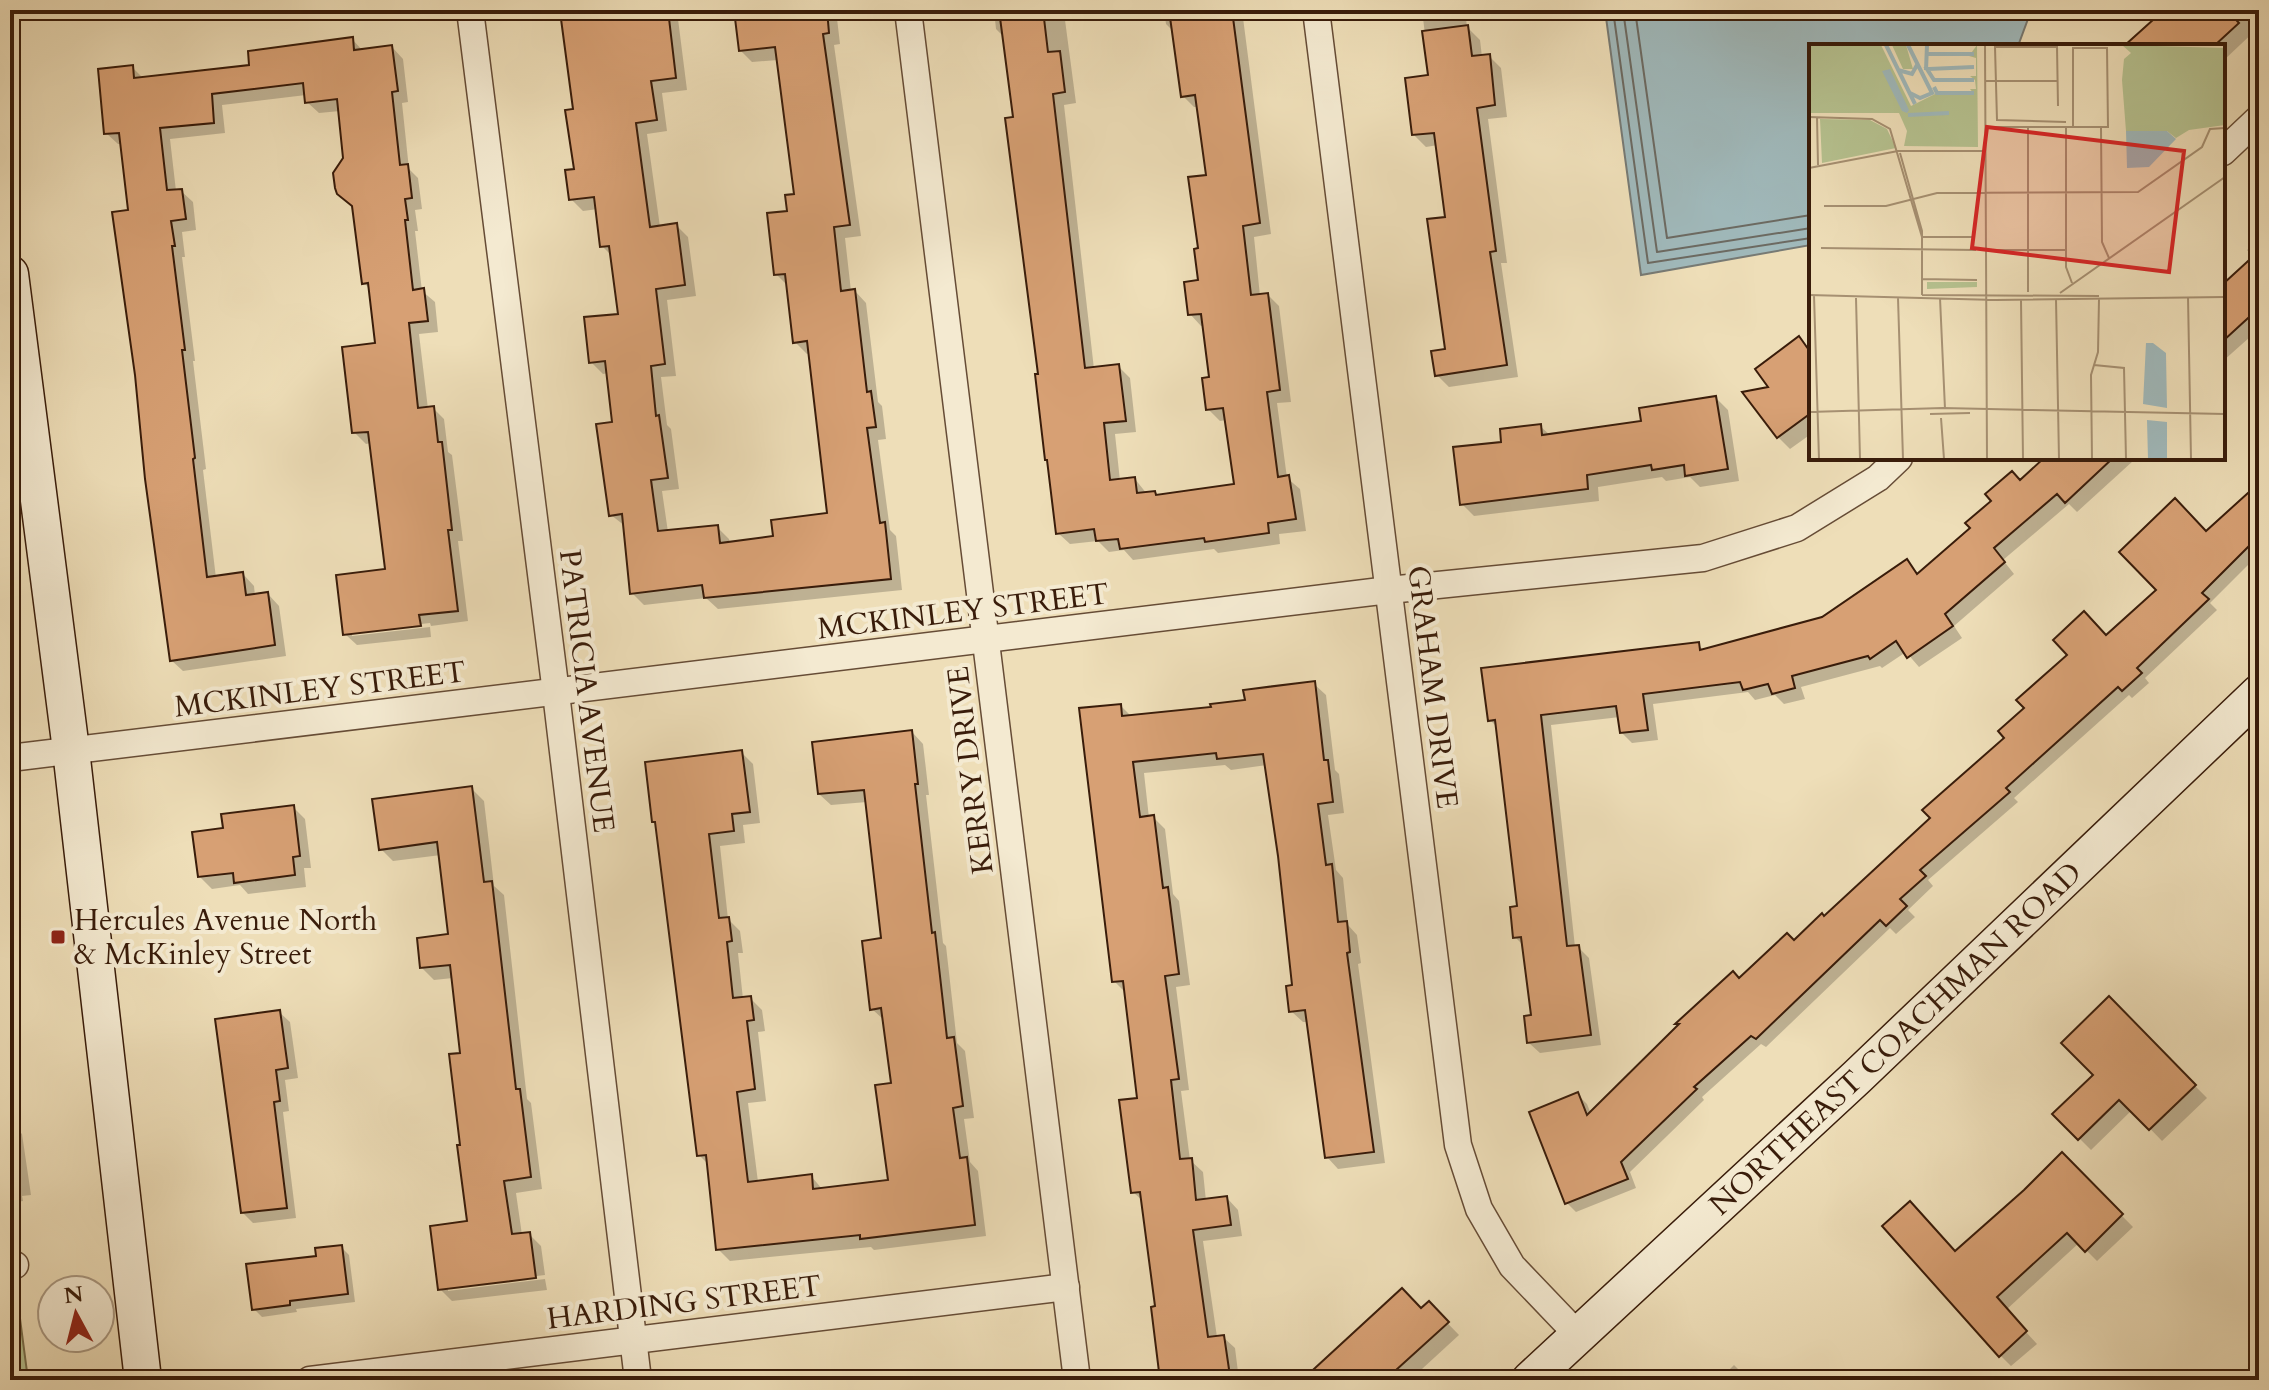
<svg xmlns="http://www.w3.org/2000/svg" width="2269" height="1390" font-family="Cardo,serif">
<rect width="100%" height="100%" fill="#eedeb8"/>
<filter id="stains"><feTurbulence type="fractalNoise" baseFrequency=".0025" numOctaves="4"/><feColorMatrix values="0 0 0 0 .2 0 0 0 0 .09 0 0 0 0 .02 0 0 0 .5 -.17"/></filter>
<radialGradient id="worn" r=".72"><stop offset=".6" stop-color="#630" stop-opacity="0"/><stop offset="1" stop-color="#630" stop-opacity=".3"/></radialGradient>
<path fill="#b6c290" stroke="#786f4d" stroke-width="2" d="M17,1296L27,1372L10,1374V1297Z"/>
<path fill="#a0b9bb" stroke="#777a74" stroke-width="2" d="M1605,10H2048L2028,19L2018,46H1811V245L1641,275Z"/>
<g fill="#0003">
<path d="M644,10H669L678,19L687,90L662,93L667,131L647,134L660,227L676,225L688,237L696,296L667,300L676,376L661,377L667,425L671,429L679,489L662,491L668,532L717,527L729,539L730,544L775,538L830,515L810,353L807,354L795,342L788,286L776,274L790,213L797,195L778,60L752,62L740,50L736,10H836L840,44L834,45L861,236L845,238L851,291H855L866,303L878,402L882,406L886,439L878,440L890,530L896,536L902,590L718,609L706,598L644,605L632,593L625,526L611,515L614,424L609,373L603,374L591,362L620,315L612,256L602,246L598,209L583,211L571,199L576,170L575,110Z"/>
<path d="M994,10H1097V16L1065,20L1076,103L1064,105L1094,369L1118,366L1130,378L1136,432L1115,434L1120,481L1135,479L1147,494L1155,493L1159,497L1236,485L1227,420L1220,421L1208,409L1211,378L1205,326H1201L1190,314L1200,282L1208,177L1199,107H1194L1183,96L1174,32L1166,24L1164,10H1242L1271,234L1254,237L1260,296L1268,295L1279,306L1291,402L1277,403L1287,478L1300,489L1306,531L1279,534L1280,544L1218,553L1214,549L1133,560L1124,550L1109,552L1098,541L1070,544L1058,533L1015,119L1005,38L996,29Z"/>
<path d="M1414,10H1465L1467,27L1480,40L1482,57L1489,56L1501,68L1507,117L1488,119L1507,263H1501L1518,377L1449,387L1437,375L1448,351L1447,219L1438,145L1426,147L1413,134L1430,77L1423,18Z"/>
<path d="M2167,10H2259V27L2223,61V46H2133Z"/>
<path d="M352,39L363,51L392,47L403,59L408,102L402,103L409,169L418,178L422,209L415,210L418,231H415L422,291L435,302L438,332L419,334L428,409L433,408L444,419L448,452L452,455L463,541H458L468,621L431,626L430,623L352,632V636L430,627L431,637L357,645L345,634L387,571L371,443L366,444L354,432L377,345L371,290L364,283L340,111L319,113L307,102L306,95L222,105L225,133L170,139L176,191H181L193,202L196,230L182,232L185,257H182L195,361H193L206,469L203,470L216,578L243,574L254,586L255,596L268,594L279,606L286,656L183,671L171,660L122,144H118L106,133L132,67L144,79L252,67Z"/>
<path d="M2259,240V329L2223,361V286L2254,258L2247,250Z"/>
<path d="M1799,338L1811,351V434L1790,449L1778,437L1772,389Z"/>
<path d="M1716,398L1728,410L1739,481L1700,487L1690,477L1666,481L1662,477L1598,487L1599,501L1474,516L1462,504L1504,444L1540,426L1551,436L1644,423Z"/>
<path d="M2047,458H2130L2133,461L2077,512L2069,504L2003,560L2014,574L1954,626L1962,638L1919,667L1906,652L1882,668L1880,666L1801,687L1805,699L1784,704L1775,695L1755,700L1748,692L1653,704L1658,740L1632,743L1621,732L1620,717L1551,725L1575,947H1578L1589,958L1601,1045L1540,1053L1529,1043L1533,1017L1524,946L1515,937L1519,908L1498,728L1490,720L1698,644L1704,651L1822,619L1907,562L1919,574Z"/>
<path d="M2259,485V554L2210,603L2217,610L2145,678L2149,683L2132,698L2129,695L2014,798L2018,802L1928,880L1933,886L1908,910L1915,917L1896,934L1890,928L1766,1047L1761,1044L1702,1097L1704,1100L1630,1172L1636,1188L1576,1212L1567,1203L1578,1095L1587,1104L1591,1114L1679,1026L1678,1024L1732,974L1739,980L1824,918L1932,819L2007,738L2107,638L2159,590L2206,533Z"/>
<path d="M1314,684L1326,695L1335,770L1339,774L1344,813L1328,815L1336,870L1343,878L1348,925L1357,935L1361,963L1358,964L1385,1163L1338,1169L1327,1157L1308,1022H1303L1291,1011L1294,987L1267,765L1231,770L1225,765L1144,773L1149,818L1153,817L1165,829L1173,894L1179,901L1190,985L1176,987L1189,1090L1181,1091L1190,1160L1203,1172L1206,1201L1227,1198L1238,1210L1242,1236L1203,1241L1217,1337H1223L1235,1348L1239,1380H1162L1157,1308L1144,1202L1133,1192L1139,1099L1126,993L1114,981L1121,706L1132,717L1213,709Z"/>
<path d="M912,732L923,744L929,795H926L943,943L946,946L957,1043L965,1051L974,1118L964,1119L970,1162L978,1171L986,1236L874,1250L871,1247L730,1261L718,1249L709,1165L699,1155L658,825L741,752L753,764L760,823L743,825L745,843L720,846L728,919L740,931L743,953H738L743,999L750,998L762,1010L765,1031L758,1032L766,1101L748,1103L758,1182L811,1176L823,1190L890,1181L894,1085L885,1021L872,1009L883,940L867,802L831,805L819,794Z"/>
<path d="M472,789L484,801L494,886L504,895L527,1099L531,1103L542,1189L516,1193L522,1235L529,1234L541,1246L545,1275L448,1287V1291L545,1279L547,1290L452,1301L440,1289L469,1223L462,1147V1054L453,978L434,980L422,968L450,935L441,855L393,861L381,849Z"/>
<path d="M293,807L305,819L311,868H304L306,887L248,894L240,885L212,889L200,877L225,829Z"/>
<path d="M2109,999L2207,1098L2162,1141L2132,1110L2091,1150L2055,1114L2095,1075Z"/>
<path d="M279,1012L290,1022L298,1078L285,1080L289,1111L283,1112L296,1218L253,1223L242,1212Z"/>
<path d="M10,1126H14L22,1134L31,1195L22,1196L23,1201L10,1203Z"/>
<path d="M2062,1155L2133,1227L2097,1261L2079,1243L2006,1310L2037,1344L2011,1366L2000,1355L1956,1253L2026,1191Z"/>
<path d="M341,1247L349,1255L355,1302L296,1309L297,1312L262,1317L254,1309L318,1258Z"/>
<path d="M1429,1304L1459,1335L1410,1380H1305Z"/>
<path d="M1734,1365L1749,1380H1719Z"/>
</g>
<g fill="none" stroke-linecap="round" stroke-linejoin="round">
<g stroke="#6c6a62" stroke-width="2">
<path d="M1613,10L1648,263L1811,238"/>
<path d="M1623,10L1657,252L1811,228"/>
<path d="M1635,10L1667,238L1811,215"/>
</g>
</g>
<g fill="#d7a074" stroke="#391c0a" stroke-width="2">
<path d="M628,10H668L676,78L651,81L657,120L636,123L650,227L677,223L685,285L656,289L665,364L651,366L656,416L659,415L668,478L651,480L658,531L718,525L720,543L773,536L771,520L827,513L807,341L793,343L785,274L774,275L767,213L787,211L785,195L794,194L775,47L739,51L734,10H827L829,33L823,34L850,225L834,227L841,291L855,289L867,392L871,391L876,427L867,428L880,523L885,522L891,579L704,598L702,585L630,594L622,514L609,516L596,424L612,422L605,361L589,363L584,317L618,314L609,246L600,247L594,197L569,200L565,170L574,169L565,110L573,109L561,19Z"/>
<path d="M999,10H1043L1048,52L1060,51L1065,92L1053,94L1085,368L1119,364L1126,421L1104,423L1110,480L1135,477L1137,493L1155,491L1156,495L1234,484L1223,408L1206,410L1202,378L1209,377L1201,314L1188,315L1184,282L1198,280L1194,249L1198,248L1188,177L1206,175L1195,95L1181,97L1169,10H1232L1260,223L1243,226L1251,295L1268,293L1280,390L1267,392L1278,477L1289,475L1296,519L1268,523L1269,533L1205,542L1204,538L1120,549L1118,539L1096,541L1094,529L1056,534L1047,460H1045L1035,374H1038L1005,118L1013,117Z"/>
<path d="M2164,10H2227L2239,23L2214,46H2124Z"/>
<path d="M1468,25L1472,56L1490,54L1495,105L1477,108L1496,251L1490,252L1507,365L1435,376L1431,351L1445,349L1427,219L1445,217L1434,133L1412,135L1405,78L1428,75L1422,31Z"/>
<path d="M353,37L354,50L392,45L398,91L392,92L400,165L408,164L412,198L405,199L408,220H405L413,290L424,288L428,321L409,323L418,408L434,406L438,442H442L452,530H448L458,611L419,615L421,626L343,635L336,575L385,569L368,432L352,433L342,347L375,343L368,283L362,284L352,206L337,194L335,188L333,173L343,158L337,99L305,103L303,83L212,94L214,123L160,128L167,190L182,189L186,219L171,221L175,246H172L185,350H182L195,458L193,459L207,577L243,572L246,595L268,592L275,645L170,661L145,479L135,375L112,212L128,210L119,133L104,134L98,69L133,65L134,78L249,65L248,51Z"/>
<path d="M2259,251V308L2223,341V284Z"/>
<path d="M1799,336L1811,353V413L1777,438L1742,392L1768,387L1755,369Z"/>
<path d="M1716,396L1728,469L1685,476L1684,465L1652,470L1651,465L1587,475L1588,489L1460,505L1453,447L1501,442L1500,429L1541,424L1542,435L1641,421L1639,408Z"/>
<path d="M2044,458H2113L2065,503L2057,494L1994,548L2005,562L1945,614L1953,626L1907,658L1896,641L1870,659L1868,656L1792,676L1795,688L1772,694L1768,684L1743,690L1740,682L1643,694L1648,730L1620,733L1616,706L1541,715L1567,946L1579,945L1591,1035L1527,1043L1524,1016L1531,1015L1521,937L1513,938L1510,907L1517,906L1495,720L1488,721L1481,668L1699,642L1700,650L1822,617L1907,559L1917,574L1970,528L1965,523L1991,501L1985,494L2012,471L2020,480Z"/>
<path d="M2259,483V536L2202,593L2209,599L2137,668L2142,673L2122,691L2118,687L2006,788L2010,792L1920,870L1926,876L1900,899L1907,906L1886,926L1880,920L1756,1039L1751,1036L1694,1087L1697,1089L1621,1162L1628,1179L1565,1204L1529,1112L1578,1092L1587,1115L1679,1024H1675L1733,971L1739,978L1787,933L1794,940L1822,913L1824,916L1930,818L1922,810L2004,738L1998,731L2024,708L2016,700L2067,655L2053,640L2084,611L2106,635L2156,590L2119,552L2175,498L2206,531Z"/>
<path d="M1315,681L1324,760H1328L1333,802L1318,804L1326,865L1332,864L1338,922L1347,921L1350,952L1347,953L1374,1152L1325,1158L1305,1010L1289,1012L1286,986L1292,985L1278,856L1263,754L1217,759L1216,753L1133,762L1140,817L1154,815L1163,888L1168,887L1179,974L1165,976L1179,1079L1171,1080L1180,1159L1192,1158L1196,1200L1227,1196L1231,1225L1193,1230L1208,1337L1224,1335L1230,1376L1199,1380H1160L1151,1307L1155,1306L1140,1192L1131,1193L1119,1100L1137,1098L1123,981L1112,982L1079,708L1121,704L1122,716L1211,707L1210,704L1245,700L1243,690Z"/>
<path d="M912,730L918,784H915L932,933L935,932L947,1038L954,1037L963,1106L953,1108L960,1158L967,1157L975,1225L860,1239V1235L716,1250L706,1155L697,1156L655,822H652L645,762L742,750L750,812L732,814L734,831L709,834L719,918L729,917L732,941L727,942L733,998L751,996L754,1020L747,1021L755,1089L737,1092L748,1182L812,1174L813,1189L888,1180L875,1085L891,1083L881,1008L870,1010L862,941L881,938L864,790L818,794L812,742Z"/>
<path d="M472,786L484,882L492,881L516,1089H520L531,1177L504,1181L512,1234L530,1232L536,1278L438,1290L430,1226L467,1221L457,1145H460L449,1054L460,1053L450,965L420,968L417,938L448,934L437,842L379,850L372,799Z"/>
<path d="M294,805L300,856L293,857L295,875L234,883L233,873L198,877L192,832L223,828L221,814Z"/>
<path d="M2109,996L2196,1085L2149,1130L2119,1100L2078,1140L2052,1114L2093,1075L2061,1043Z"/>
<path d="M280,1010L288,1068L276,1070L280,1101L274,1102L287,1208L241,1213L215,1019Z"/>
<path d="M2062,1152L2123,1214L2085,1252L2067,1233L1997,1297L2027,1331L1999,1357L1882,1226L1910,1201L1955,1251L2024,1190Z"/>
<path d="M342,1245L348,1294L290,1301V1305L252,1310L246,1264L316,1256L315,1248Z"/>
<path d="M1402,1288L1421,1308L1429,1301L1449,1322L1385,1380H1302Z"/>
</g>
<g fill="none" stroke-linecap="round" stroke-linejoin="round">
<defs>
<g id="street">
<path d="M470,10L556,693L638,1380"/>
<path d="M908,10L1077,1380"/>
<path d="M1316,10L1458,1145L1479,1209L1512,1266L1578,1335"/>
<path d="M2223,152L2259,118"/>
<path d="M10,758L1389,590L1703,558L1797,528L1878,478L1899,458"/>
<path d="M10,1265H15"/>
<path d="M310,1380L1066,1287"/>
</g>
<g id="secondary">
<path d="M10,274L71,750L143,1380"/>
<path id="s1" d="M1530,1380L1857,1077L2259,693"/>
</g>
</defs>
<use href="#street" stroke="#664c36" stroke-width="29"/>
<use href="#secondary" stroke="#391c0a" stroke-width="39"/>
<use href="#street" stroke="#f4ead1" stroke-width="26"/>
<use href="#secondary" stroke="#f4ead1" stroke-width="36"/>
</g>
<rect fill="#8f2418" stroke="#f4ead1" stroke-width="3" x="50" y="929" width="16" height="16" rx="4"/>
<g text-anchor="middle" stroke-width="8" stroke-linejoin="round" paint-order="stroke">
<g font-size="30" fill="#391c0a" stroke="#f4ead1">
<text transform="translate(963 611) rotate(-7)" y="10">MCKINLEY STREET</text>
<text transform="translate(1433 687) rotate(83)" y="10">GRAHAM DRIVE</text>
<text transform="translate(320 689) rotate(-7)" y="10">MCKINLEY STREET</text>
<text transform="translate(587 691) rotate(83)" y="10">PATRICIA AVENUE</text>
<text transform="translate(970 770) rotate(-97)" y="10">KERRY DRIVE</text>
<text dy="10" stroke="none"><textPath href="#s1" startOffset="500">NORTHEAST COACHMAN ROAD</textPath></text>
<text transform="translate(684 1302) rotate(-7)" y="10">HARDING STREET</text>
</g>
<g font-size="30" fill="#391c0a" stroke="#f4ead1" text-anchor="start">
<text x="74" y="930">Hercules Avenue North<tspan x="74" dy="34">&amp; McKinley Street</tspan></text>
</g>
</g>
<g transform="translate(1809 44)">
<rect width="416" height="416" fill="#eedeb8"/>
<path d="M0,1H72L102,62L126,50H165L161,45H167L166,36L161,32H167V14L160,12L168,1L169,103L95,102L98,87L90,69H0ZM83,1H97L104,25H94ZM313,1L416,4V81L380,86L367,94L358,87H317L313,36L315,15L322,9ZM11,75L61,76L78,85L87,104L13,119ZM118,238H168V243L118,245Z" fill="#b6c290"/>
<path d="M81,25L100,66L98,69L93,67L73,27ZM317,87H358L367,95L340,123L318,124ZM337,299H344L357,309L358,364L334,360ZM338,376L358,378V415H339Z" fill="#a0b9bb"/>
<path fill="none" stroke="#a0b9bb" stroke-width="4" d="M77,1L106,60M99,1L123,49L111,54L101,49M118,10H165M89,26L103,30L108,21M117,26L118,1M165,36H125L118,25L165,23M125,43L128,49H165M99,71L140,69"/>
<path fill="none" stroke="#a69072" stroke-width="2" d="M176,1L178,415M176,37H249M249,62L248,3H186L188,76L257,78M0,73L63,75L81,85L113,193M8,73L9,121M176,83H299L298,4H264V83M219,83V248M257,83V223L263,239M292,84L293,198L300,214M91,109L113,187V251M0,124L89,107H175M15,162H77L128,149L329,148L393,103L401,85L416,84M113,193H166M12,204L167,206M176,206H257M113,235L168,236M251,249L416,133M0,251L187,256L416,253M5,251L10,415M113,251L290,252M379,253L382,415M47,254L51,415M89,254L94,415M131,254L136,365M247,255L250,415M212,256L214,415M285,321L315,324L317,415M0,368L134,364L416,370M121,370L161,369M132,374L135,415M283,415L282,331L289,308L290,255"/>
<path fill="#d62828" fill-opacity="0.15" stroke="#d62828" stroke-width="4" d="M178,83L375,107L360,228L163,204Z"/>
<rect width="416" height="416" fill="none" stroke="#391c0a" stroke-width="4"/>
</g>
<rect width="2269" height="1390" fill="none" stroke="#eedeb8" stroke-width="40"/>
<rect x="12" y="12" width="2245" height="1366" fill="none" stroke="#391c0a" stroke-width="4"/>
<rect x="20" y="20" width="2229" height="1350" fill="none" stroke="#391c0a" stroke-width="2"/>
<g transform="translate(76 1314) rotate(353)"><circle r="38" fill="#f4ead1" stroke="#a99881" stroke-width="2"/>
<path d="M0-6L14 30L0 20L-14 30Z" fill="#8f2418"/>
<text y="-12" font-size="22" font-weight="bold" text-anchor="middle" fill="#391c0a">N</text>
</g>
<rect width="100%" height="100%" filter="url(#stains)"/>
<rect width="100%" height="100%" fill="url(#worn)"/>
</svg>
